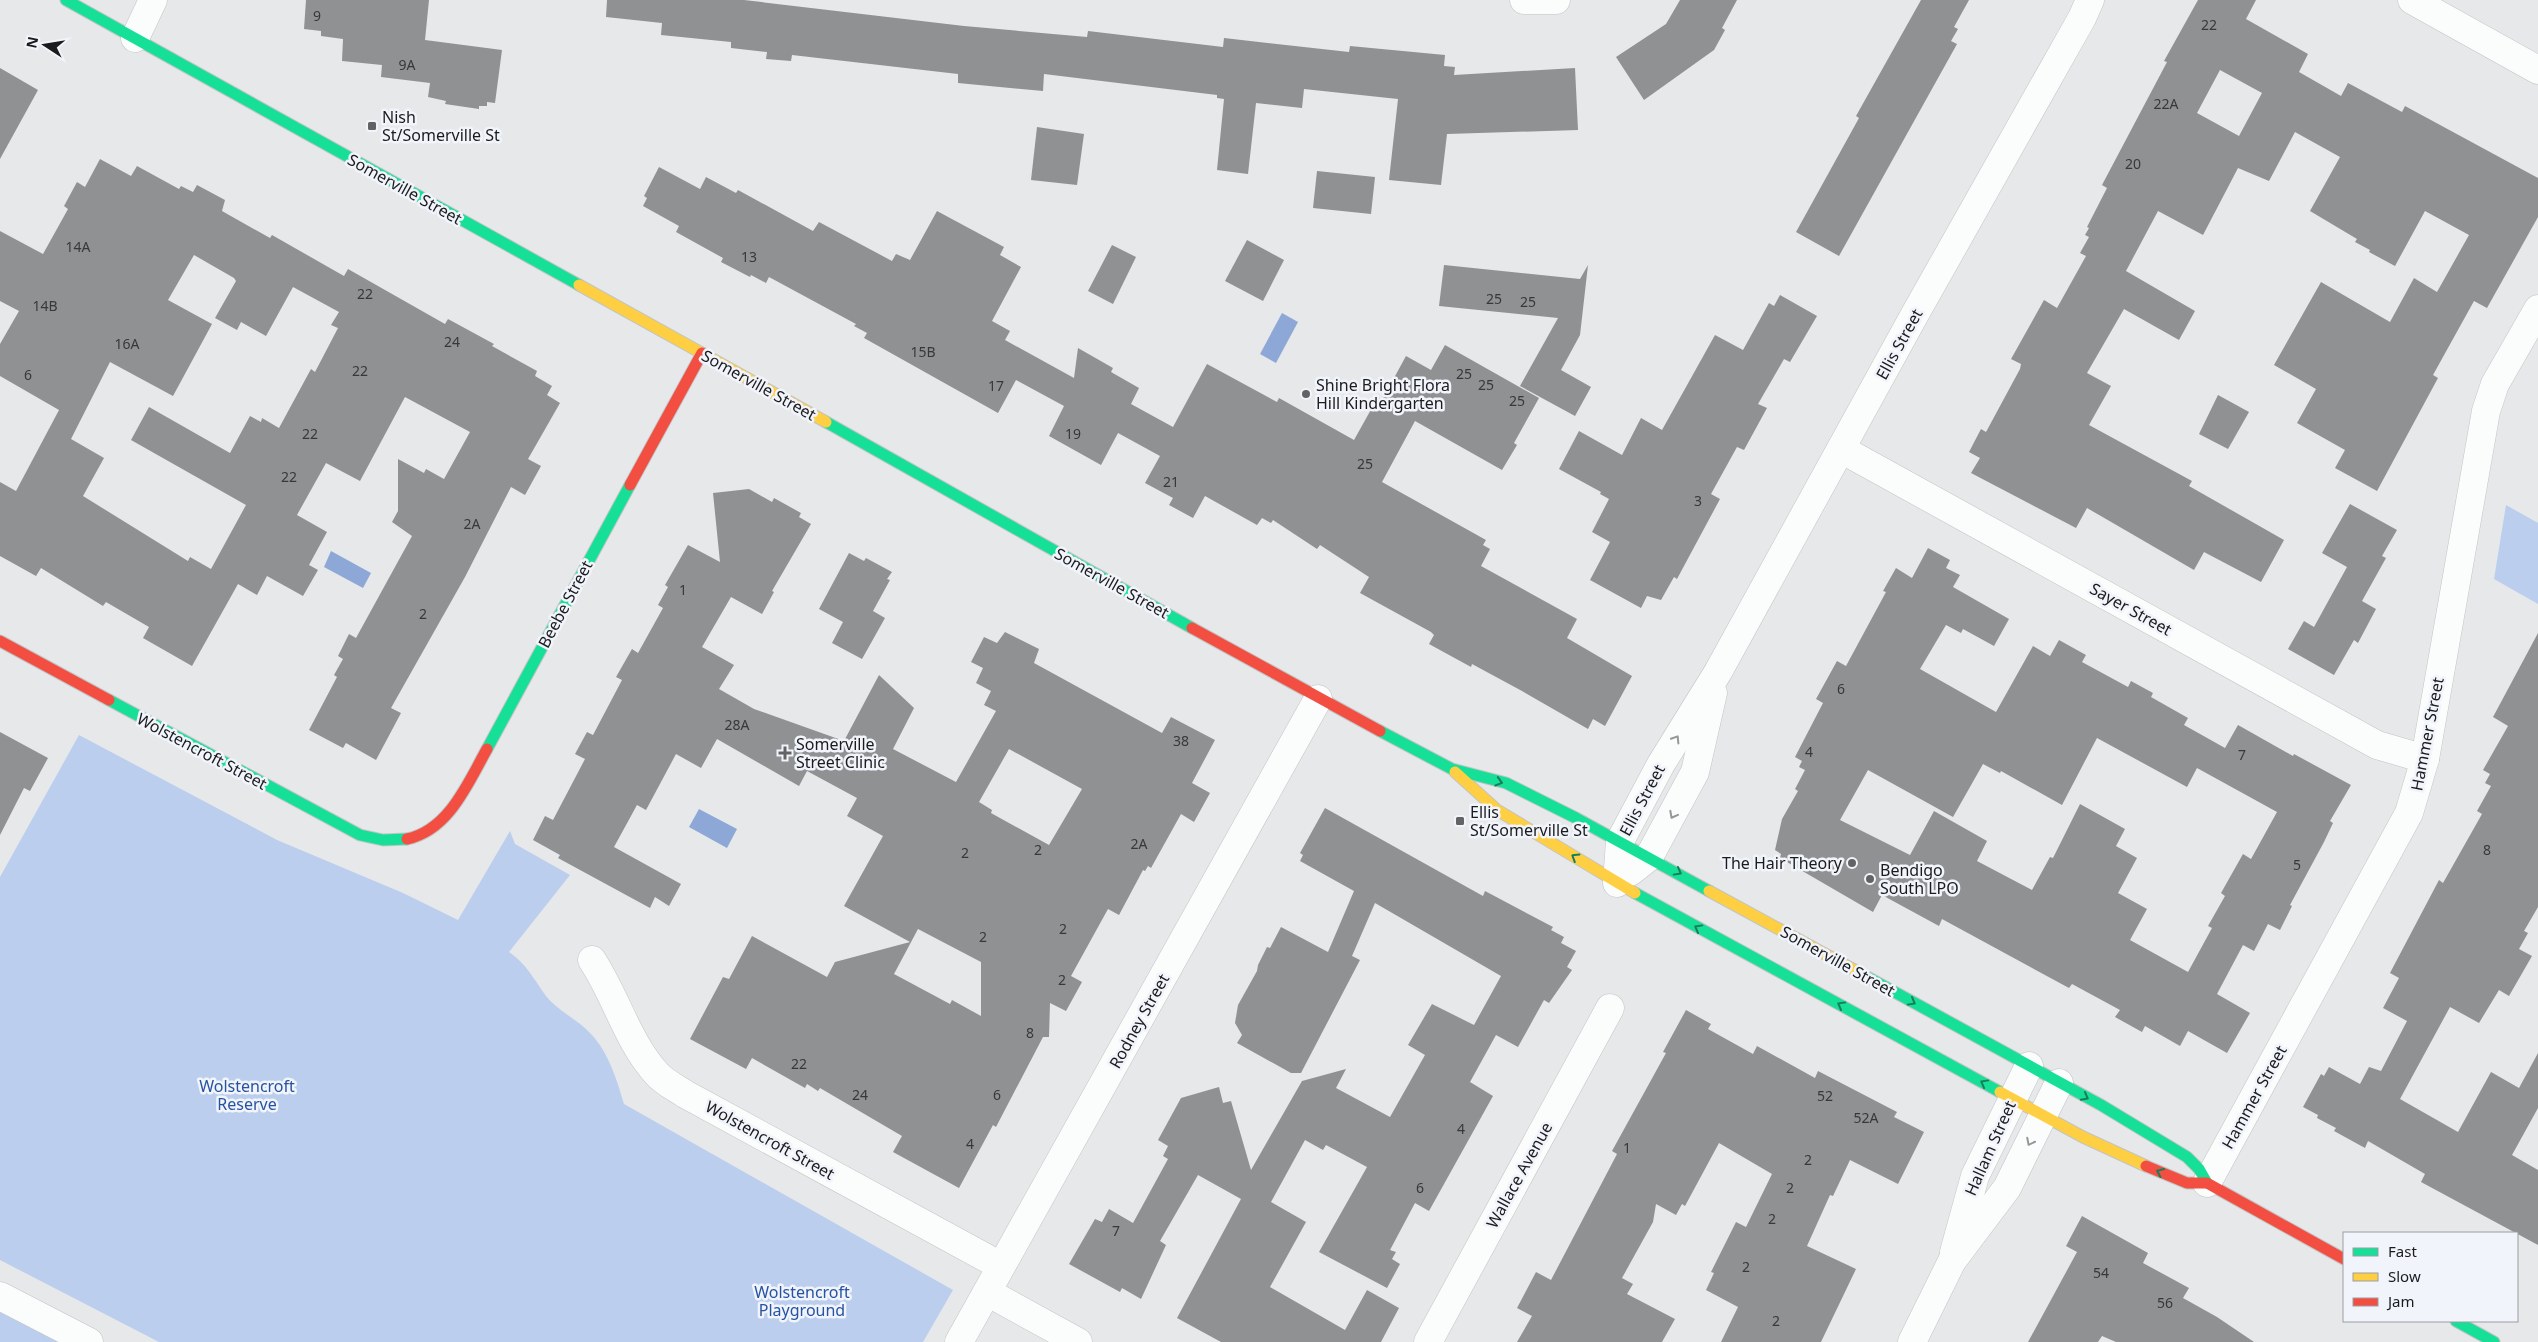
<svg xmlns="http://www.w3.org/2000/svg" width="2538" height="1342" font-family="'Noto Sans',sans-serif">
<rect width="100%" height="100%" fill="#e6e8ea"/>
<g fill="#bcceed">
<path d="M2506,505L2538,523V604L2494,579Z"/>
<path d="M79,735L277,840L403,893L458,920L510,831L515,844L570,875L509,952C526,963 535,981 546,996C558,1011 577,1019 590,1033C608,1051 617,1080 624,1104L953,1290L923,1342H159L0,1260V877Z"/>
<path d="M0,1311L59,1342H0Z"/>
</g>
<g fill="#8da8d6">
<path d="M1282,313L1298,322L1276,363L1260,354Z"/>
<path d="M331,551L371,573L363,588L324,567Z"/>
<path d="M699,809L737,829L727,848L689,827Z"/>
</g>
<g fill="#8f9193" fill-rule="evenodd">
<path d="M306,0H429L425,40L502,50L495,103L487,102V106H479V109L445,104L446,101L428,97L430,83L381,77L382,65L342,61L343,39L321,36V31L304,29Z"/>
<path d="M607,0H744L964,26L1087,37L1088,31L1223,47L1224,38L1349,52L1350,46L1445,55L1444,66L1455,67L1454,75L1575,68L1578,130L1447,134L1441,185L1389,180L1398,99L1304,89L1302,108L1256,103L1248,174L1217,170L1224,99L1217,98V95L1044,74L1043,91L958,83V74L792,55L791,61L766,59L767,52L731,48V42L661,35L662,23L606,17Z"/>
<path d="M1680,0H1737L1722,28L1725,30L1714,50L1644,100L1616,57L1666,24Z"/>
<path d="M1921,0H1969L1954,27L1958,29L1951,41L1957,44L1839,256L1796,232L1859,118L1856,116Z"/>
<path d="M2198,0H2256L2246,19L2308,54L2299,72L2341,96L2348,83L2402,112L2405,106L2538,178V217L2487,308L2474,301L2433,375L2438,378L2377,491L2335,468L2345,450L2297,423L2316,389L2274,365L2321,282L2390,322L2414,278L2437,292L2469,235L2425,211L2395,266L2369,252L2370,250L2355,242L2357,239L2310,211L2340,157L2295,132L2269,181L2238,168L2203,235L2158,211L2126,271L2195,311L2179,340L2124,309L2087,373L2111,386L2089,425L2192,481L2189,486L2284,540L2261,582L2204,552L2194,570L2087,508L2076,528L1971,473L1980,458L1969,452L1981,429L1986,432L2020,369L2021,364L2011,359L2044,300L2057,308L2086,256L2080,253L2089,237L2085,235L2089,228L2087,227L2107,188L2102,185L2167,62L2164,61ZM2220,70L2262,93L2239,136L2197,113Z"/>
<path d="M0,68L38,90L0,159Z"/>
<path d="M1037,127L1084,134L1077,185L1031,180Z"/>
<path d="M100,159L131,176L137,166L179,189L181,186L193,192L197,185L225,200L222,211L270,238L272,235L344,276L348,269L445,324L448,319L494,344L492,346L537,371L535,376L552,386L547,395L560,403L528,459L541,466L525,495L511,487L465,577L391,708L401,713L376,760L346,743L343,748L309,730L337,677L334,675L343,659L338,656L349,634L356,638L412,536L392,522L398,511V459L424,473L426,469L444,479L470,432L405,397L360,481L326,463L297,515L327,532L309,565L318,570L303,596L267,576L257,595L238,584L192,666L143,638L149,627L106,602L103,606L41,568L36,576L0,556V482L16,491L59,410L0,376V344L19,311L0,301V231L43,254L68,209L64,206L77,182L85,187ZM194,255L234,278L236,281L215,318L237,330L241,322L266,336L293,287L339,312L331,325L338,328L315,372L311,369L279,428L262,418L261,422L250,416L230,453L149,407L131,440L246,505L211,569L190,557L188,561L83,496L104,458L71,439L110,362L173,396L212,324L168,300Z"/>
<path d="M659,167L700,189L706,177L736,193L738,190L813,231L819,222L892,261L896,254L910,260L937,211L1004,247L1000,255L1021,267L992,321L1010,331L1005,340L1074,378L1078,348L1113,368L1111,372L1139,388L1131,404L1173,427L1207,364L1277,402L1279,398L1354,440L1378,397L1382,400L1406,356L1431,370L1445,345L1539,398L1514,443L1517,445L1502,470L1415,421L1382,482L1486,540L1483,545L1490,549L1481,566L1577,619L1567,638L1632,676L1605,726L1593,719L1588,729L1522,691L1472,664L1471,667L1429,644L1434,635L1431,632L1360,593L1369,577L1320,545L1317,549L1273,520L1271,523L1262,518L1257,525L1205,496L1193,518L1169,505L1173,498L1145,483L1160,456L1118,433L1101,465L1049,436L1064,406L1016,380L998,413L864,338L867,333L854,326L856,324L769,277L766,283L751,275L750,277L721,262L723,258L676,232L679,226L643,206L647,198L644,196Z"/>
<path d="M1317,171L1375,177L1371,214L1313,208Z"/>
<path d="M1247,240L1284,260L1263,301L1225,281Z"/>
<path d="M1112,245L1136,257L1113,304L1088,291Z"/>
<path d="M1444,265L1580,279L1588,265L1580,335L1561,370L1591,387L1575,416L1520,386L1558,318L1439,306Z"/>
<path d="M1780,295L1817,316L1790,362L1784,359L1758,404L1767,408L1744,450L1737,447L1711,494L1720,499L1677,579L1674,577L1661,600L1647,596L1641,608L1590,580L1610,542L1592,532L1609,499L1600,494L1601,492L1559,469L1579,431L1622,455L1641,418L1662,430L1715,335L1743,350L1769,303L1774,306Z"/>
<path d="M2218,395L2249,412L2228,449L2199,434Z"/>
<path d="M749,489L772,502L774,498L801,513L799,517L811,524L772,591L774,592L762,614L731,597L702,647L734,665L719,689L754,709L844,741L879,675L914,708L893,749L956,782L996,711L984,705L991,691L976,683L983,668L971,662L984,637L997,643L1005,632L1039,649L1034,663L1162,733L1171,717L1215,740L1192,783L1210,793L1194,822L1181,814L1151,868L1148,866L1145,871L1143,870L1119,915L1108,909L1071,976L1082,982L1066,1011L1050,1003L1049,1037H1043L996,1127L993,1125L959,1188L893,1152L902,1136L820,1088L818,1091L807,1084L805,1088L752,1058L746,1069L690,1039L723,977L729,979L752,936L827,977L835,962L910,942L844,906L883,836L847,816L857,798L807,771L799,786L717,739L701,768L676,754L646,810L637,805L614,847L681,884L669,906L655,897L650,908L558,858L560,855L533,840L545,816L553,820L585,759L575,754L587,732L593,735L622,680L616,677L632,649L638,653L663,608L658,605L668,587L665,585L688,545L720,562L713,493ZM1009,749L1082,789L1049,845L991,813L992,810L979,802ZM918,929L981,962V1016L952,1000L950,1004L894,974Z"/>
<path d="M2350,504L2397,530L2382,556L2386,558L2362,601L2376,609L2358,643L2354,640L2334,675L2288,649L2304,621L2314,627L2347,567L2322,553Z"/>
<path d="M1928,548L1950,560L1946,568L1960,575L1953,587L2009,619L1994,646L1963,629L1961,633L1946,625L1920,669L1996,712L2033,646L2050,656L2059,640L2086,655L2082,662L2128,687L2131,681L2153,693L2151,697L2188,718L2184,725L2225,748L2238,725L2293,756L2294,754L2351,785L2330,821L2333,823L2324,842L2290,905L2292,906L2280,930L2268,924L2254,951L2243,945L2217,994L2250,1013L2227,1053L2188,1031L2180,1046L2145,1026L2142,1032L2115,1017L2120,1010L2072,984L2069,988L1942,919L1939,926L1882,895L1873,912L1780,858L1781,854L1775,850L1782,819L1798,791L1795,789L1805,770L1799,767L1802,761L1795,757L1823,703L1816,699L1837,661L1846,666L1886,592L1883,591L1896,568L1912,578ZM2097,738L2187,787L2197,768L2277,812L2251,859L2243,854L2221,893L2225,896L2208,926L2212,928L2188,972L2130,940L2147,909L2118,893L2137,858L2116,846L2125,829L2080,804L2053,858L2050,857L2032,890L1977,861L1987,841L1934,811L1910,855L1840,820L1868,770L1953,817L1983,764L2000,773L2001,771L2062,805Z"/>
<path d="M849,553L864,561L866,558L892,572L887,579L890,580L873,611L885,618L862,659L832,643L843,622L819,609Z"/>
<path d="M2538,633V907L2524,931L2528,933L2519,949L2532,956L2509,996L2499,990L2479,1023L2450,1007L2400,1099L2458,1132L2491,1072L2519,1088L2538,1053V1108L2512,1155L2538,1170V1245L2421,1182L2425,1174L2368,1141L2365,1148L2334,1131L2336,1128L2317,1118L2318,1115L2303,1107L2321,1074L2324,1076L2329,1067L2360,1084L2369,1067L2381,1071L2407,1021L2383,1008L2399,978L2390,973L2439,880L2443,883L2482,814L2477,811L2491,786L2485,783L2490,774L2483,770L2508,726L2493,717Z"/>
<path d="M0,732L48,758L30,791L24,788L0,835Z"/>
<path d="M1325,808L1483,896L1485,891L1553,927L1551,930L1564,937L1561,943L1576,951L1567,967L1572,970L1549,1003L1544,1000L1518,1047L1496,1035L1470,1082L1493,1096L1429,1211L1415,1203L1390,1250L1396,1252L1392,1259L1400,1264L1387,1288L1319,1252L1367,1167L1326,1145L1323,1150L1305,1140L1271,1202L1306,1222L1270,1287L1345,1330L1367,1290L1399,1308L1381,1342H1221L1177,1318L1241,1199L1198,1175L1160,1241L1166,1245L1141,1299L1122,1288L1120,1292L1069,1264L1095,1219L1102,1222L1109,1209L1133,1223L1168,1159L1163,1156L1168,1146L1158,1140L1181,1098L1219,1087L1223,1103L1231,1101L1251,1170L1302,1081L1346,1069L1336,1088L1390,1117L1425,1055L1408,1045L1432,1004L1474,1025L1501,976L1375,903L1352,956L1360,960L1301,1073H1291L1237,1043L1242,1035L1235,1023L1238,1005L1257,971L1258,965L1267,947L1270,948L1281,927L1328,952L1354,891L1300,861L1303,855L1300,853Z"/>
<path d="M1686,1010L1711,1024L1708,1029L1753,1054L1757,1046L1815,1078L1818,1071L1897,1112L1894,1117L1924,1132L1898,1184L1850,1160L1833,1196L1830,1195L1807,1246L1856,1269L1821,1342H1721L1738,1307L1706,1290L1714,1273L1711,1272L1736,1222L1746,1227L1772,1174L1719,1143L1685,1206L1682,1204L1676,1215L1656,1204L1653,1222L1622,1278L1633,1284L1627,1294L1675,1319L1662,1342H1517L1532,1316L1517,1308L1536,1272L1551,1280L1617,1154L1612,1151L1666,1053L1663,1052Z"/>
<path d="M2082,1216L2148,1253L2143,1263L2189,1288L2183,1298L2217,1317L2254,1342H2116L2102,1336L2098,1342H2028L2077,1252L2066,1246Z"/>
</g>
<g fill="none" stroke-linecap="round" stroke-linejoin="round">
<defs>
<g id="street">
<path d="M1524,0H1556"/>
<path d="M2412,0L2538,70"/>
<path d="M135,38L153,0"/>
<path d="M1841,449L2377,745L2425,759"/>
<path d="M1630,872L1649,857L1695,772L1713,693"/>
<path d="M1617,883L1620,841L1661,764L1718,672L1915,314L2082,18L2090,0"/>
<path d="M592,960C616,996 627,1041 657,1074C664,1082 676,1088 685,1094L1001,1266"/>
<path d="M2207,1183L2409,813L2425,759L2486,411L2495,384L2538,309"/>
<path d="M1954,1252L1975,1176L2029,1066"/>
<path d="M987,1292L1078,1342"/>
<path d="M0,1296L89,1342"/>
<path d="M959,1342L1318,699"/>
<path d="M1428,1342L1610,1008"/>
<path d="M1912,1342L1952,1261L2007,1188L2059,1083"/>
</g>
<g id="fast">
<path d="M66,0L579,285"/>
<path d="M826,422L1192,628"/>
<path d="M109,700L360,835L383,840L407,839"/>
<path d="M1380,731L1452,769L1506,783L1576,818L1709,891"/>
<path d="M487,749L630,485"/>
<path d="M1635,893L2000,1092"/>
<path d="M1858,972L2101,1105L2187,1157L2199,1169L2207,1183"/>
<path d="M2456,1321L2494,1342"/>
</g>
<g id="slow">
<path d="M579,285L826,422"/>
<path d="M1455,772L1497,810L1635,893"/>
<path d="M1709,891L1858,972"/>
<path d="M2000,1092L2083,1137L2146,1166"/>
</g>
<g id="jam">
<path d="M630,485L702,353"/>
<path d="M1192,628L1380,731"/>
<path d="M0,641L109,700"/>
<path d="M407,839C449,830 468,783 487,749"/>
<path d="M2146,1166L2187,1183H2207L2344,1259"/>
</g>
</defs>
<use href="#street" stroke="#c2c4c5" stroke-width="29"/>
<use href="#fast" stroke="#c2c4c5" stroke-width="13"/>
<use href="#slow" stroke="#c2c4c5" stroke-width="13"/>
<use href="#jam" stroke="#c2c4c5" stroke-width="13"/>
<use href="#street" stroke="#fbfcfc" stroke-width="28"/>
<use href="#fast" stroke="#16e098" stroke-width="11"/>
<use href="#slow" stroke="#ffcf43" stroke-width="11"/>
<use href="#jam" stroke="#f24e42" stroke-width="11"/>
</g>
<defs><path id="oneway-chevron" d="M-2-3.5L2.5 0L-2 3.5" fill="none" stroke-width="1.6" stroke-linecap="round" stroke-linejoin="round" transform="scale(1.25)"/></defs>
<g stroke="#969798">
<use href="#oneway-chevron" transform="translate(1676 739) rotate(-58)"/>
<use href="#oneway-chevron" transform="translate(1673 815) rotate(118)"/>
<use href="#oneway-chevron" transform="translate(2030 1142) rotate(117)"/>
</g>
<g stroke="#187e5a">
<use href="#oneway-chevron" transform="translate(1499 782) rotate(16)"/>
<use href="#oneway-chevron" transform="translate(1575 857) rotate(-148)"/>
<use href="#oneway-chevron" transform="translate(1678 872) rotate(29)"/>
<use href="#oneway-chevron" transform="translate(1698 928) rotate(-151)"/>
<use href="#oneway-chevron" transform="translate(1912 1002) rotate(29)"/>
<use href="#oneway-chevron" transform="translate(1841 1005) rotate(-151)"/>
<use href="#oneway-chevron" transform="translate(1984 1083) rotate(-151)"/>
<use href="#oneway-chevron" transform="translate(2085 1097) rotate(28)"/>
<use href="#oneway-chevron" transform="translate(2160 1172) rotate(-155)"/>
</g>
<g fill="#616365" stroke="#f1f4fa" stroke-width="2">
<rect x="367" y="121" width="10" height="10" rx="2.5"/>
<circle cx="1306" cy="394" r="5"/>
<path d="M782.5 745.5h5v5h5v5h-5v5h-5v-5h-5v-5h5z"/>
<rect x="1455" y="816" width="10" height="10" rx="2.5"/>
<circle cx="1852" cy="863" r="5"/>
<circle cx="1870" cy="879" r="5"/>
</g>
<g text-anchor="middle" stroke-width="5" stroke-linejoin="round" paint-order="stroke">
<g font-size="14" fill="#37383a">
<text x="317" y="21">9</text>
<text x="2209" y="30">22</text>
<text x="407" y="70">9A</text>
<text x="2166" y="109">22A</text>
<text x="2133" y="169">20</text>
<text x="78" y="252">14A</text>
<text x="749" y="262">13</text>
<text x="365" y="299">22</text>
<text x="1494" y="304">25</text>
<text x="1528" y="307">25</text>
<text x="45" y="311">14B</text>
<text x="452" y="347">24</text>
<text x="127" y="349">16A</text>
<text x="923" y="357">15B</text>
<text x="360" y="376">22</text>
<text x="1464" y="379">25</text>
<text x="28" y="380">6</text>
<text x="1486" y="390">25</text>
<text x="996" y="391">17</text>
<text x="1517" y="406">25</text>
<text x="310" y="439">22</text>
<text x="1073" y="439">19</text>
<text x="1365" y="469">25</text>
<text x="289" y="482">22</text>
<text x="1171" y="487">21</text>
<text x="1698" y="506">3</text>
<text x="472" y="529">2A</text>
<text x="683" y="595">1</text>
<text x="423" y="619">2</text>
<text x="1841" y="694">6</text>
<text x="737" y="730">28A</text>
<text x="1181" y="746">38</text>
<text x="1809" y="757">4</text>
<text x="2242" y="760">7</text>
<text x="1139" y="849">2A</text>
<text x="1038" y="855">2</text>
<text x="2487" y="855">8</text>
<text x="965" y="858">2</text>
<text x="2297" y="870">5</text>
<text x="1063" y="934">2</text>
<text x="983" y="942">2</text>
<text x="1062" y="985">2</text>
<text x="1030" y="1038">8</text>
<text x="799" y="1069">22</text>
<text x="860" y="1100">24</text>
<text x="997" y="1100">6</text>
<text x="1825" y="1101">52</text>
<text x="1866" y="1123">52A</text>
<text x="1461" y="1134">4</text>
<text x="970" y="1149">4</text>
<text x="1627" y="1153">1</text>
<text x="1808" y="1165">2</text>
<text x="1420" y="1193">6</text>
<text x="1790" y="1193">2</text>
<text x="1772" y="1224">2</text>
<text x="1116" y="1236">7</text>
<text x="1746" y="1272">2</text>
<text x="2101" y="1278">54</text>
<text x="2165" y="1308">56</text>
<text x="1776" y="1326">2</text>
</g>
<g font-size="16" fill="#1a1b1d" stroke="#f1f4fa" text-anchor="start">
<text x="382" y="123">Nish<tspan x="382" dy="18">St/Somerville St</tspan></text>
<text x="1316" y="391">Shine Bright Flora<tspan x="1316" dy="18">Hill Kindergarten</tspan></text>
<text x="796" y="750">Somerville<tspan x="796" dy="18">Street Clinic</tspan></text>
<text x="1470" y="818">Ellis<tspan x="1470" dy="18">St/Somerville St</tspan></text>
<text x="1842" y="869" text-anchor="end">The Hair Theory</text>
<text x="1880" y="876">Bendigo<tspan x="1880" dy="18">South LPO</tspan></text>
</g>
<g font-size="16" fill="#1a1b1d" stroke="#f1f4fa">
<text transform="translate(405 189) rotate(29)" y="6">Somerville Street</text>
<text transform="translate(1899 344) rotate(-61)" y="6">Ellis Street</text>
<text transform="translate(759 385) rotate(29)" y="6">Somerville Street</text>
<text transform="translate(1112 583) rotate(29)" y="6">Somerville Street</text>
<text transform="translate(565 604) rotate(-62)" y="6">Beebe Street</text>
<text transform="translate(2131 609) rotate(29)" y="6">Sayer Street</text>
<text transform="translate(2427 734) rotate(-79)" y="6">Hammer Street</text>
<text transform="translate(202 751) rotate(28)" y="6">Wolstencroft Street</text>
<text transform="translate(1642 800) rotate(-62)" y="6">Ellis Street</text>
<text transform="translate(1838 961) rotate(29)" y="6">Somerville Street</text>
<text transform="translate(1139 1021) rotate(-61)" y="6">Rodney Street</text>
<text transform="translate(2254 1097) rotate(-61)" y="6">Hammer Street</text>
<text transform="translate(770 1140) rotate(29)" y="6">Wolstencroft Street</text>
<text transform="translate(1990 1148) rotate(-66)" y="6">Hallam Street</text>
<text transform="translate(1519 1175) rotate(-61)" y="6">Wallace Avenue</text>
</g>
<g font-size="16" fill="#2653a2" stroke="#f1f4fa">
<text x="247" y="1092">Wolstencroft<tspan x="247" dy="18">Reserve</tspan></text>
<text x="802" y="1298">Wolstencroft<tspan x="802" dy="18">Playground</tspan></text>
</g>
</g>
<rect x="2343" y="1232" width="175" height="90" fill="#f1f4fa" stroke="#9b9da2"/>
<rect x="2353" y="1248" width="25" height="8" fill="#16e098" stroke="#9b9da2"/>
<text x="2388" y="1257" font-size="15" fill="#1a1b1d">Fast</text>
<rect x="2353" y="1273" width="25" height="8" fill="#ffcf43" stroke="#9b9da2"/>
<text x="2388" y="1282" font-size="15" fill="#1a1b1d">Slow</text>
<rect x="2353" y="1298" width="25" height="8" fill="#f24e42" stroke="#9b9da2"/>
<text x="2388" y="1307" font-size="15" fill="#1a1b1d">Jam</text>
<g transform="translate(45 45) rotate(282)" stroke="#f1f4fa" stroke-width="4" paint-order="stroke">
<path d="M0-4L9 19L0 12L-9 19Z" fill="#1a1b1d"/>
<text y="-8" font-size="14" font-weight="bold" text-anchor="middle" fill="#1a1b1d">N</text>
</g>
</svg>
